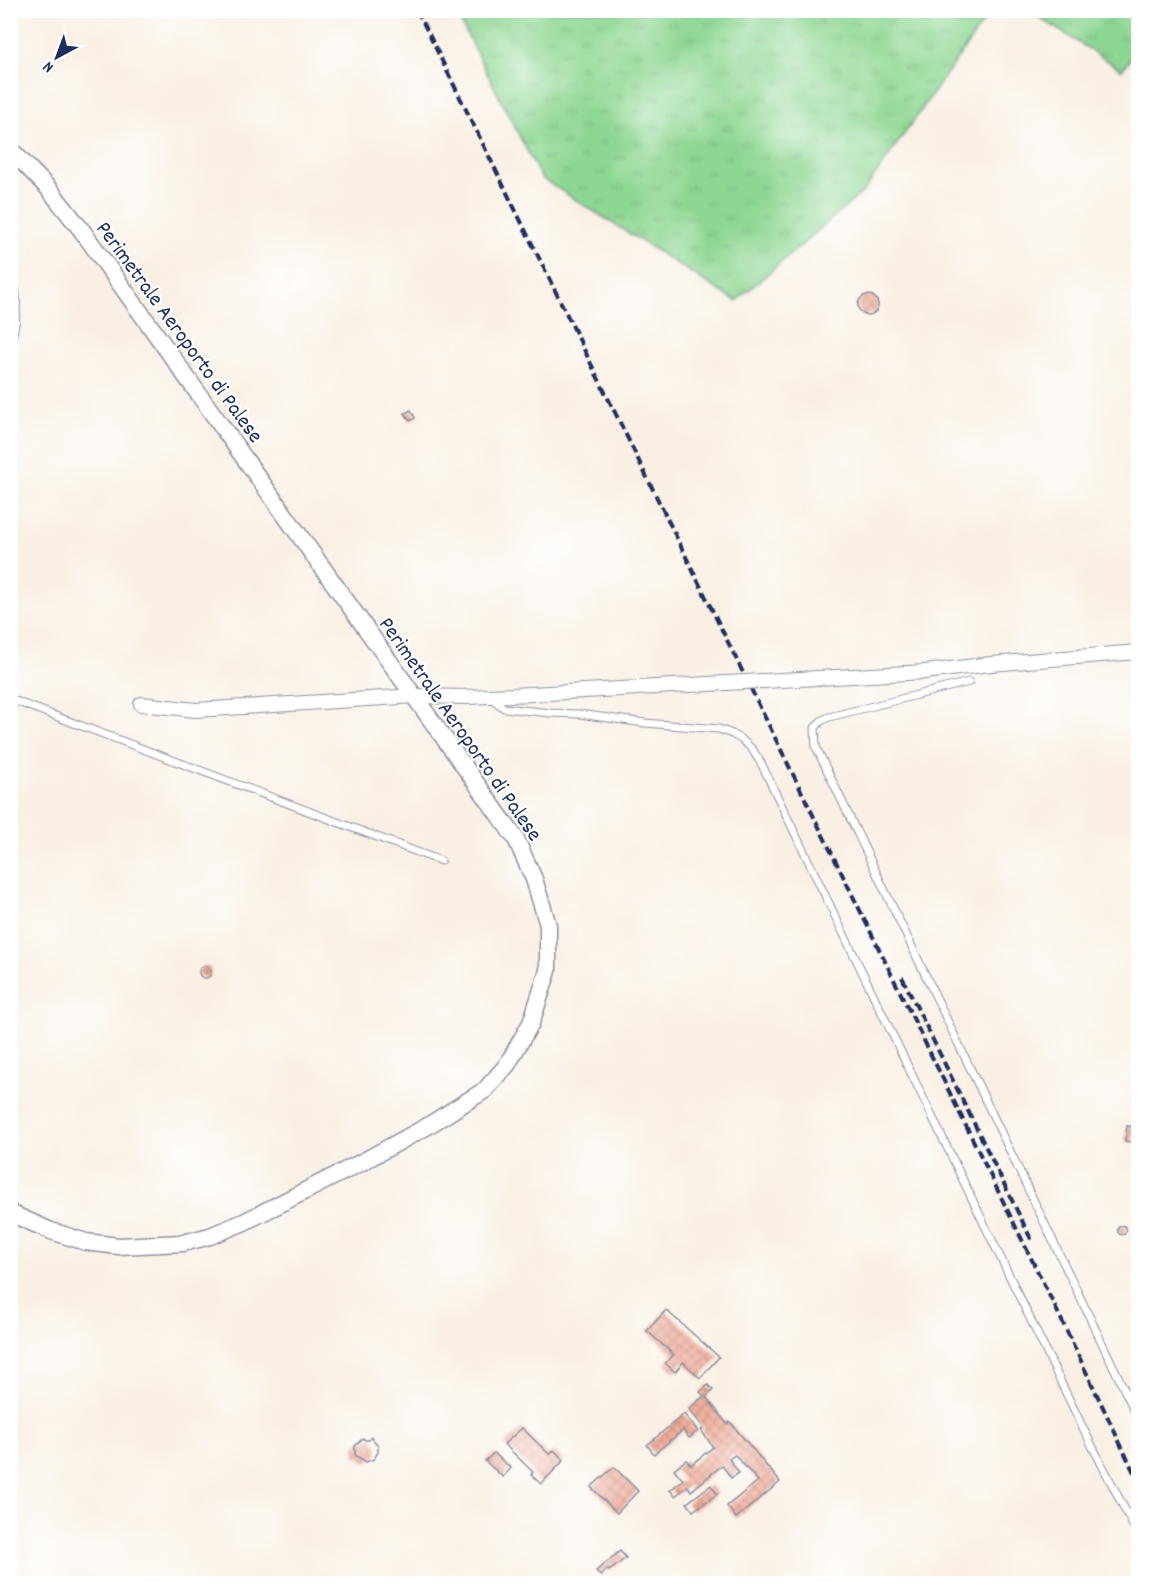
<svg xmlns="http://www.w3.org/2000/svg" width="1149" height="1594" font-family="Dekko,sans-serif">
<defs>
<pattern id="grass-tufts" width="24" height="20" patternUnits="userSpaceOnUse" patternTransform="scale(1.5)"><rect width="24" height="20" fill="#8ed793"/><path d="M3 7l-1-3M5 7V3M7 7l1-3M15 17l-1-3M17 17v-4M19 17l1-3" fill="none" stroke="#7ab981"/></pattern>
<pattern id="building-cross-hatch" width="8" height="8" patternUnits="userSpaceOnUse" patternTransform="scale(1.5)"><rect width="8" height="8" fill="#f1a994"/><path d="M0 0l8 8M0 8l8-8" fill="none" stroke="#c28a7c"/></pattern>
</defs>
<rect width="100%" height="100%" fill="#fff"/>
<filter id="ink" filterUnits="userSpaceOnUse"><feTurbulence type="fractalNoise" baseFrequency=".0167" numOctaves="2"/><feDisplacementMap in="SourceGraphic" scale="12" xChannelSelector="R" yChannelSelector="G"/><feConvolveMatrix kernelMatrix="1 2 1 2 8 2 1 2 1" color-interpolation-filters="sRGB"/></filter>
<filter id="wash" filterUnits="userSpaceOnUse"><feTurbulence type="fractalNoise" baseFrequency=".008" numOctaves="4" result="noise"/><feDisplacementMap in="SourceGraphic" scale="24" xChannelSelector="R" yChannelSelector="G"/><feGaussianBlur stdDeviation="1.35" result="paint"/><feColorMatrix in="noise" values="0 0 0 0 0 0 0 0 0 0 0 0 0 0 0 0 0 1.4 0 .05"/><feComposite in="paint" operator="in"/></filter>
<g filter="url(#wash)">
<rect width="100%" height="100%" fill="#f9f0e3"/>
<g fill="url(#grass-tufts)" stroke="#548378" stroke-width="1.5">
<path d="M455,11H991L864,191L736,301L541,178Z"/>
<path d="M1029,11H1138V48L1122,70Z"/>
</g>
<g id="blocks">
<g fill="url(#building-cross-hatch)">
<circle cx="868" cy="305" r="10"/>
<path d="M411,410L415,418L410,421L405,413Z"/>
<circle cx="205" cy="972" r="6"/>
<path d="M1127,1126L1135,1127L1133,1142L1125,1141Z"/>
<circle cx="1122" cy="1230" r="4.5"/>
<path d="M666,1310L719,1357L700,1378L683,1362L675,1372L665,1363L674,1355L647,1331Z"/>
<path d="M708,1385L713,1390L706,1397L727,1424L730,1422L780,1482L736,1518L727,1506L758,1481L735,1455L729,1459L739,1473L731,1478L722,1465L691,1491L688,1486L675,1496L670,1490L683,1480L674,1469L686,1460L691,1465L713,1447L701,1430L704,1428L689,1409L704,1396L700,1392Z"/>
<path d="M684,1414L698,1431L689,1438L683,1430L654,1454L647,1445Z"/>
<path d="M522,1428L550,1455L554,1450L564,1460L541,1484L531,1475L533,1472L504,1444Z"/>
<path d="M371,1437L378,1446V1452L374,1459L366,1462L355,1455V1446L363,1438L365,1440H369Z"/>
<path d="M494,1453L511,1468L503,1477L485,1461Z"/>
<path d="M614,1467L638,1491L617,1513L591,1487Z"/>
<path d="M711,1485L717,1494L693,1511L687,1503Z"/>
<path d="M620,1551L626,1558L609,1571L607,1569L601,1576L596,1571Z"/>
</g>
</g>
</g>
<g filter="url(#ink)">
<use href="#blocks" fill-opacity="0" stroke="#8a90a0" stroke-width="1.5"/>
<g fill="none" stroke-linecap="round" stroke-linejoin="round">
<defs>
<g id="service">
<path d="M10,261C17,293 20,313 10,345"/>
<path d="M969,682L829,717L821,721L815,728L816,747L1138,1418"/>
<path d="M490,697L504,708L550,713L579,714L645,723L719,729L732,734L742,740L752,749L761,763L1083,1428L1138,1535"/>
<path d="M10,699L441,861"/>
</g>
<g id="minor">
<path d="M925,672L991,664L1138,652"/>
<path d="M141,704L196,710L415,696L467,697L513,695"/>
</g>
<path id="tertiary" d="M10,149L49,189L83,232L516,839L534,879L548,925V971L531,1023L507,1065L485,1090L426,1127L364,1161L244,1222L210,1236L183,1243L118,1246L86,1242L51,1231L10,1213"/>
</defs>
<use href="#service" stroke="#8a90a0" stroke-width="9"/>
<use href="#minor" stroke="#8a90a0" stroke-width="16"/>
<use href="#tertiary" stroke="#8a90a0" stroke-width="19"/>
<use href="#service" stroke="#fff" stroke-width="7"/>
<use href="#minor" stroke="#fff" stroke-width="14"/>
<use href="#tertiary" stroke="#fff" stroke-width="16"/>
<g stroke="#1b2f5e" stroke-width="4" stroke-dasharray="9 4.5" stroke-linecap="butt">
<path d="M417,10L1061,1319L1138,1481"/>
<path d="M902,977L1033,1243"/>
</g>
<defs>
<path id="minor-bridge" d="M513,695L925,672"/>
</defs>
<use href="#minor-bridge" stroke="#8a90a0" stroke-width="16" stroke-linecap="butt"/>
<use href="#minor-bridge" stroke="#fff" stroke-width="14"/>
</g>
</g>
<g text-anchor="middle" stroke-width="4.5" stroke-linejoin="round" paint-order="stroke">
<g font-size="22" fill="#1b2f5e" stroke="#fff">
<text transform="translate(181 331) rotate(54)" y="8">Perimetrale Aeroporto di Palese</text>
<text transform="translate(462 728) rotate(55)" y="8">Perimetrale Aeroporto di Palese</text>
</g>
</g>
<rect width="1149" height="1594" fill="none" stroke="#fff" stroke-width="36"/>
<g transform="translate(57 57) rotate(221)" stroke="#ffffff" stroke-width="4.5" paint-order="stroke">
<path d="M0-4.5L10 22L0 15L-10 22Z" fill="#1b2f5e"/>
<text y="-9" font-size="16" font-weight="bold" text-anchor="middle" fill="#1b2f5e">N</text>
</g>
</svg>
